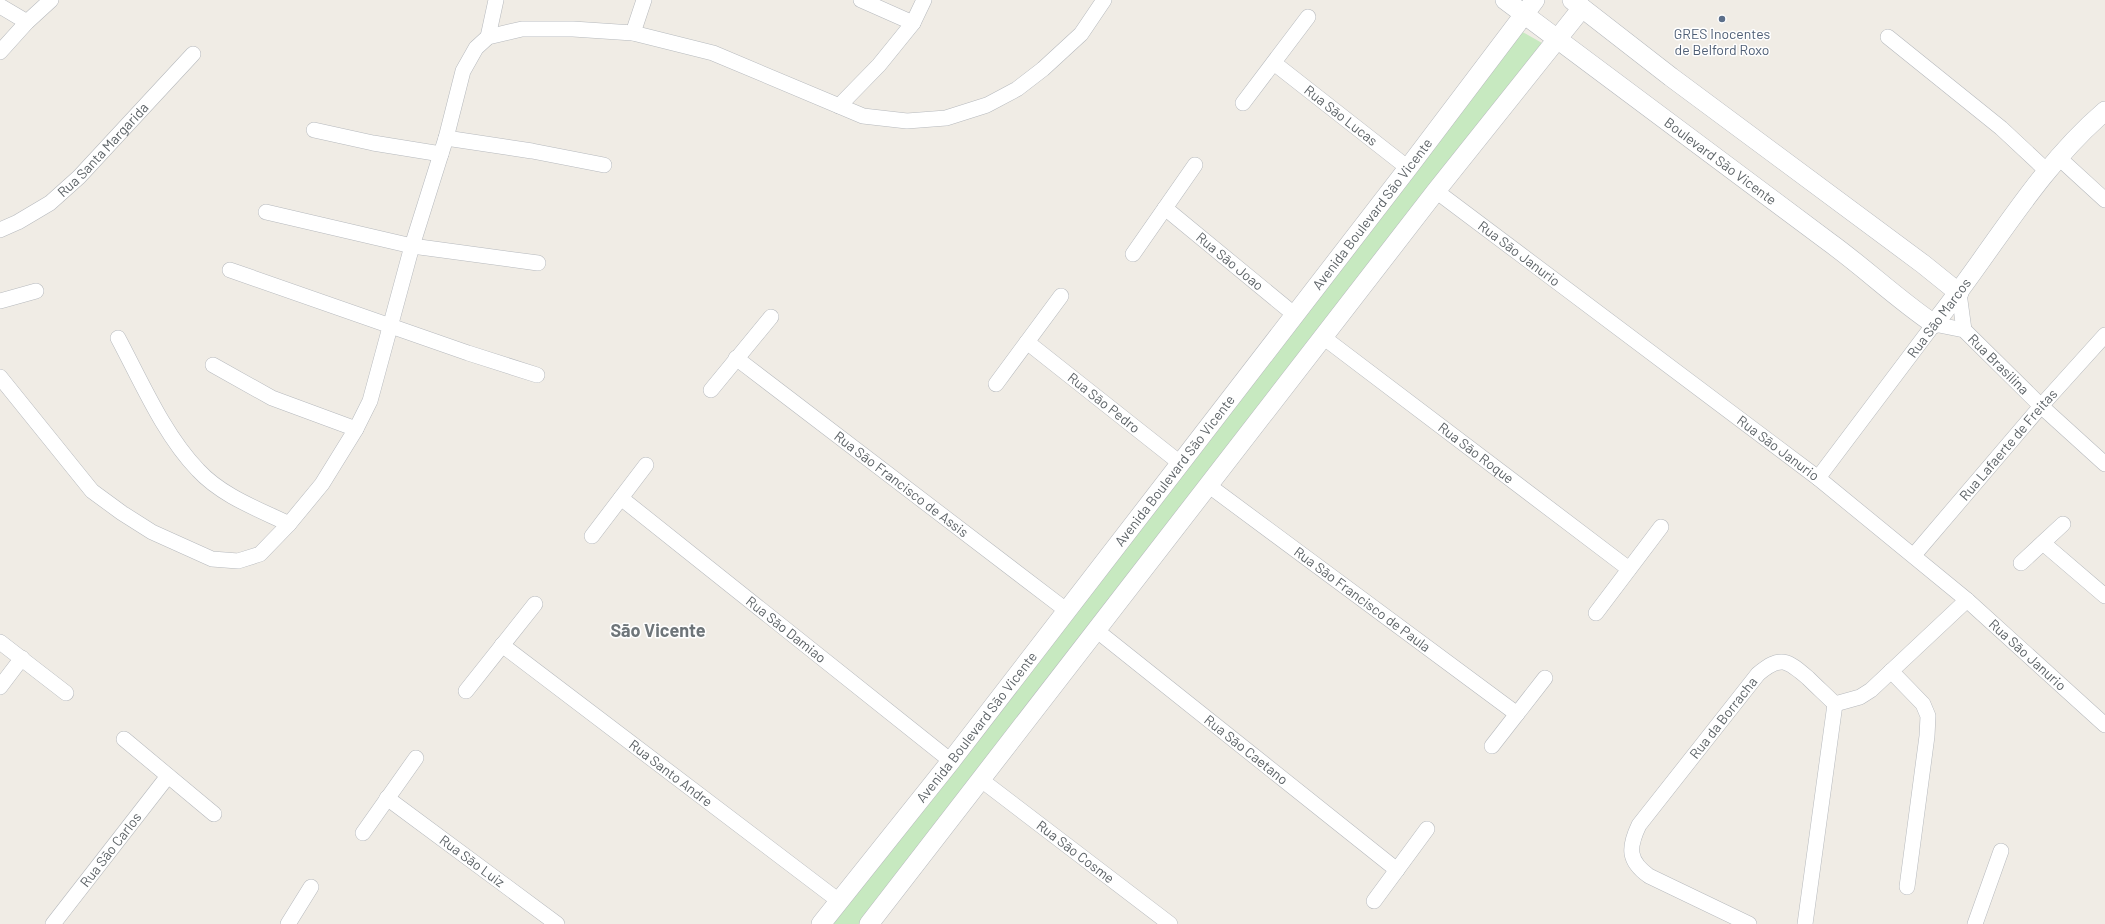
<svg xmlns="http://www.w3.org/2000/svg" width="2105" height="924" font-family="Barlow,sans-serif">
<rect width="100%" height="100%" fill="#f0ece5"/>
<path fill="#c7e9c0" d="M1519,30L1542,43L1347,291L866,924H828Z"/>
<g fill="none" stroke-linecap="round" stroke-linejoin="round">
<defs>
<g id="minor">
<path d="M861,0L913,23"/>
<path d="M0,6L27,22"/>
<path d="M633,33L644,0"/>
<path d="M488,37L496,0"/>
<path d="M1888,37L2001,128L2047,171"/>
<path d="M0,52L27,22L51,0"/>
<path id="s1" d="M1274,63L1408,168"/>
<path d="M1243,103L1308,17"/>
<path d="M839,106L879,65L913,23L924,0"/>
<path d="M314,130L373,143L441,154"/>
<path d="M446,138L532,151L604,165"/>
<path d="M2058,157L2105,200"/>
<path id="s2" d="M1436,191L1818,478L1967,600L2105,725"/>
<path id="s3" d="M1165,208L1295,315"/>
<path d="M266,212L412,246L538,263"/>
<path id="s4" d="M0,230L18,222L50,203L79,177L193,54"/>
<path d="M1133,254L1195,165"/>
<path d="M230,270L468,353L537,375"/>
<path d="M1959,293L1964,330"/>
<path d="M0,301L36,291"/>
<path id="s5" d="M1323,337L1629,569"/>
<path d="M118,338C141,381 164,435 198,470C222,496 258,509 289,524"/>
<path id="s6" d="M1027,342L1180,463"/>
<path id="s7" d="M736,358L1066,610"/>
<path d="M213,365L272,398L356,429"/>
<path d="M0,377L92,491L122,513L152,532L212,559L238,561L260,554L289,524L322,484L356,429L370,401L412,246L446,138L463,71L476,48L488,37L522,29H573L633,33L713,53L863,116L907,121L946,118L987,105L1017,89L1043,69L1081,34L1104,0"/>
<path d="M996,384L1061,296"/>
<path d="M711,390L771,317"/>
<path id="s8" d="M1818,478L1934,324L1964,330L2041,406L2105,464"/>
<path id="s9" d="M1208,485L1517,714"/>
<path id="s10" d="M621,498L951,761"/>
<path d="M592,536L646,465"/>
<path d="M2043,543L2105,596"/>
<path id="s11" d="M1914,555L2041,406L2105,335"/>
<path d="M2021,563L2063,524"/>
<path d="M1596,613L1661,527"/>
<path id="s12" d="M1096,630L1397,870"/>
<path d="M0,642L66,693"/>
<path id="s13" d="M502,645L839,901"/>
<path d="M1891,671L1923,704L1928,716L1927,736L1907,887"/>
<path d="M0,687L22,658"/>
<path d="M466,691L535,604"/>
<path d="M1835,704L1860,697L1871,690L1967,600"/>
<path d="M124,739L214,814"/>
<path d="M1492,746L1545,678"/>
<path id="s14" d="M980,779L1170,924"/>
<path id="s15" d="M387,798L557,924"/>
<path d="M363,833L416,758"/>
<path d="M1374,901L1427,829"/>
<path id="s16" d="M53,924L168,776"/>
<path d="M288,924L311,887"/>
<path id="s17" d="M1749,924L1649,876C1628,861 1628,848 1639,825L1758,674C1781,655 1787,660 1808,678C1817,687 1826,695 1835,704"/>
<path d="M1805,924L1835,704"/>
<path d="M1975,924L2001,851"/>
</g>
<g id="tertiary">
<path id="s18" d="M1505,0C1613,81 1721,162 1829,242C1865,268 1897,299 1934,324C1991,253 2036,170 2105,111"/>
<path d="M1572,0L1671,77L1923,264L1959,293"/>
<path id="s19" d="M821,924L951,761L1408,168L1535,0"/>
<path d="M869,924L1436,191L1582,8"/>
</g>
</defs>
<use href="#minor" stroke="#b6b9bd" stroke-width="16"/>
<use href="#tertiary" stroke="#b6b9bd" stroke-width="20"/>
<use href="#minor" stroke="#fff" stroke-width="15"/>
<use href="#tertiary" stroke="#fff" stroke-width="19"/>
</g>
<circle fill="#5c6f8a" stroke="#fff" stroke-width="1.5" cx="1722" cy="19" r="4"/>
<g text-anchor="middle" stroke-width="3" stroke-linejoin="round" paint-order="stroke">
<g font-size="14" fill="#4e5e75" stroke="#fff">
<text x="1722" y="39">GRES Inocentes<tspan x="1722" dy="16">de Belford Roxo</tspan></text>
</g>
<g font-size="14" fill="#5d6367" stroke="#fff">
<text dy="5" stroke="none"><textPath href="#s1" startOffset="85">Rua Sāo Lucas</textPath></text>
<text dy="5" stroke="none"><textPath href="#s4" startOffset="132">Rua Santa Margarida</textPath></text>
<text dy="5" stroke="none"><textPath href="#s18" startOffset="269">Boulevard São Vicente</textPath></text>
<text dy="5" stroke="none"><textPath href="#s19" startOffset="899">Avenida Boulevard São Vicente</textPath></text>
<text dy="5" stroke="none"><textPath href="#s2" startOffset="104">Rua Sāo Janurio</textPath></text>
<text dy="5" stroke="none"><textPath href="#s3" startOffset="84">Rua Sāo Joao</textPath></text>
<text transform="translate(1939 318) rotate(-53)" y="5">Rua Sāo Marcos</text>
<text dy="5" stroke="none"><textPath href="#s8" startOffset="272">Rua Brasilina</textPath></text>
<text dy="5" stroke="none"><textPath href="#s6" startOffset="98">Rua Sāo Pedro</textPath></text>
<text dy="5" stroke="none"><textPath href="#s11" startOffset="145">Rua Lafaerte de Freitas</textPath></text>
<text dy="5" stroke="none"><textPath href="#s2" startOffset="428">Rua Sāo Janurio</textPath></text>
<text dy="5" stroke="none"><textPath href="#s5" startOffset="192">Rua Sāo Roque</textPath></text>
<text dy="5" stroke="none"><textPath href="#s19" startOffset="575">Avenida Boulevard São Vicente</textPath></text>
<text dy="5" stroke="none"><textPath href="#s7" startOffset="208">Rua Sāo Francisco de Assis</textPath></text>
<text dy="5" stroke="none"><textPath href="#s9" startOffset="192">Rua Sāo Francisco de Paula</textPath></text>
<text dy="5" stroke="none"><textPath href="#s10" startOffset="211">Rua Sāo Damiao</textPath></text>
<text dy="5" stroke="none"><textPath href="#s2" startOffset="752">Rua Sāo Janurio</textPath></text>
<text dy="5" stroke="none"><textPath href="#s17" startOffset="306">Rua da Borracha</textPath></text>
<text dy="5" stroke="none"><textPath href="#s19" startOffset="251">Avenida Boulevard São Vicente</textPath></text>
<text dy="5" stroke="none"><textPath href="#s12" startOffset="192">Rua Sāo Caetano</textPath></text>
<text dy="5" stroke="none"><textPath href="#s13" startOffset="212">Rua Santo Andre</textPath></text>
<text dy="5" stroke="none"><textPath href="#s16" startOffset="94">Rua São Carlos</textPath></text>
<text dy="5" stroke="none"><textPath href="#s14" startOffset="120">Rua Sāo Cosme</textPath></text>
<text dy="5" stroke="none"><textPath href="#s15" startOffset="106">Rua Sāo Luiz</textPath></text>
</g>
<g font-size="18" font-weight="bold" fill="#6e7579" stroke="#fff">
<text x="658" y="637">São Vicente</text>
</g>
</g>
</svg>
